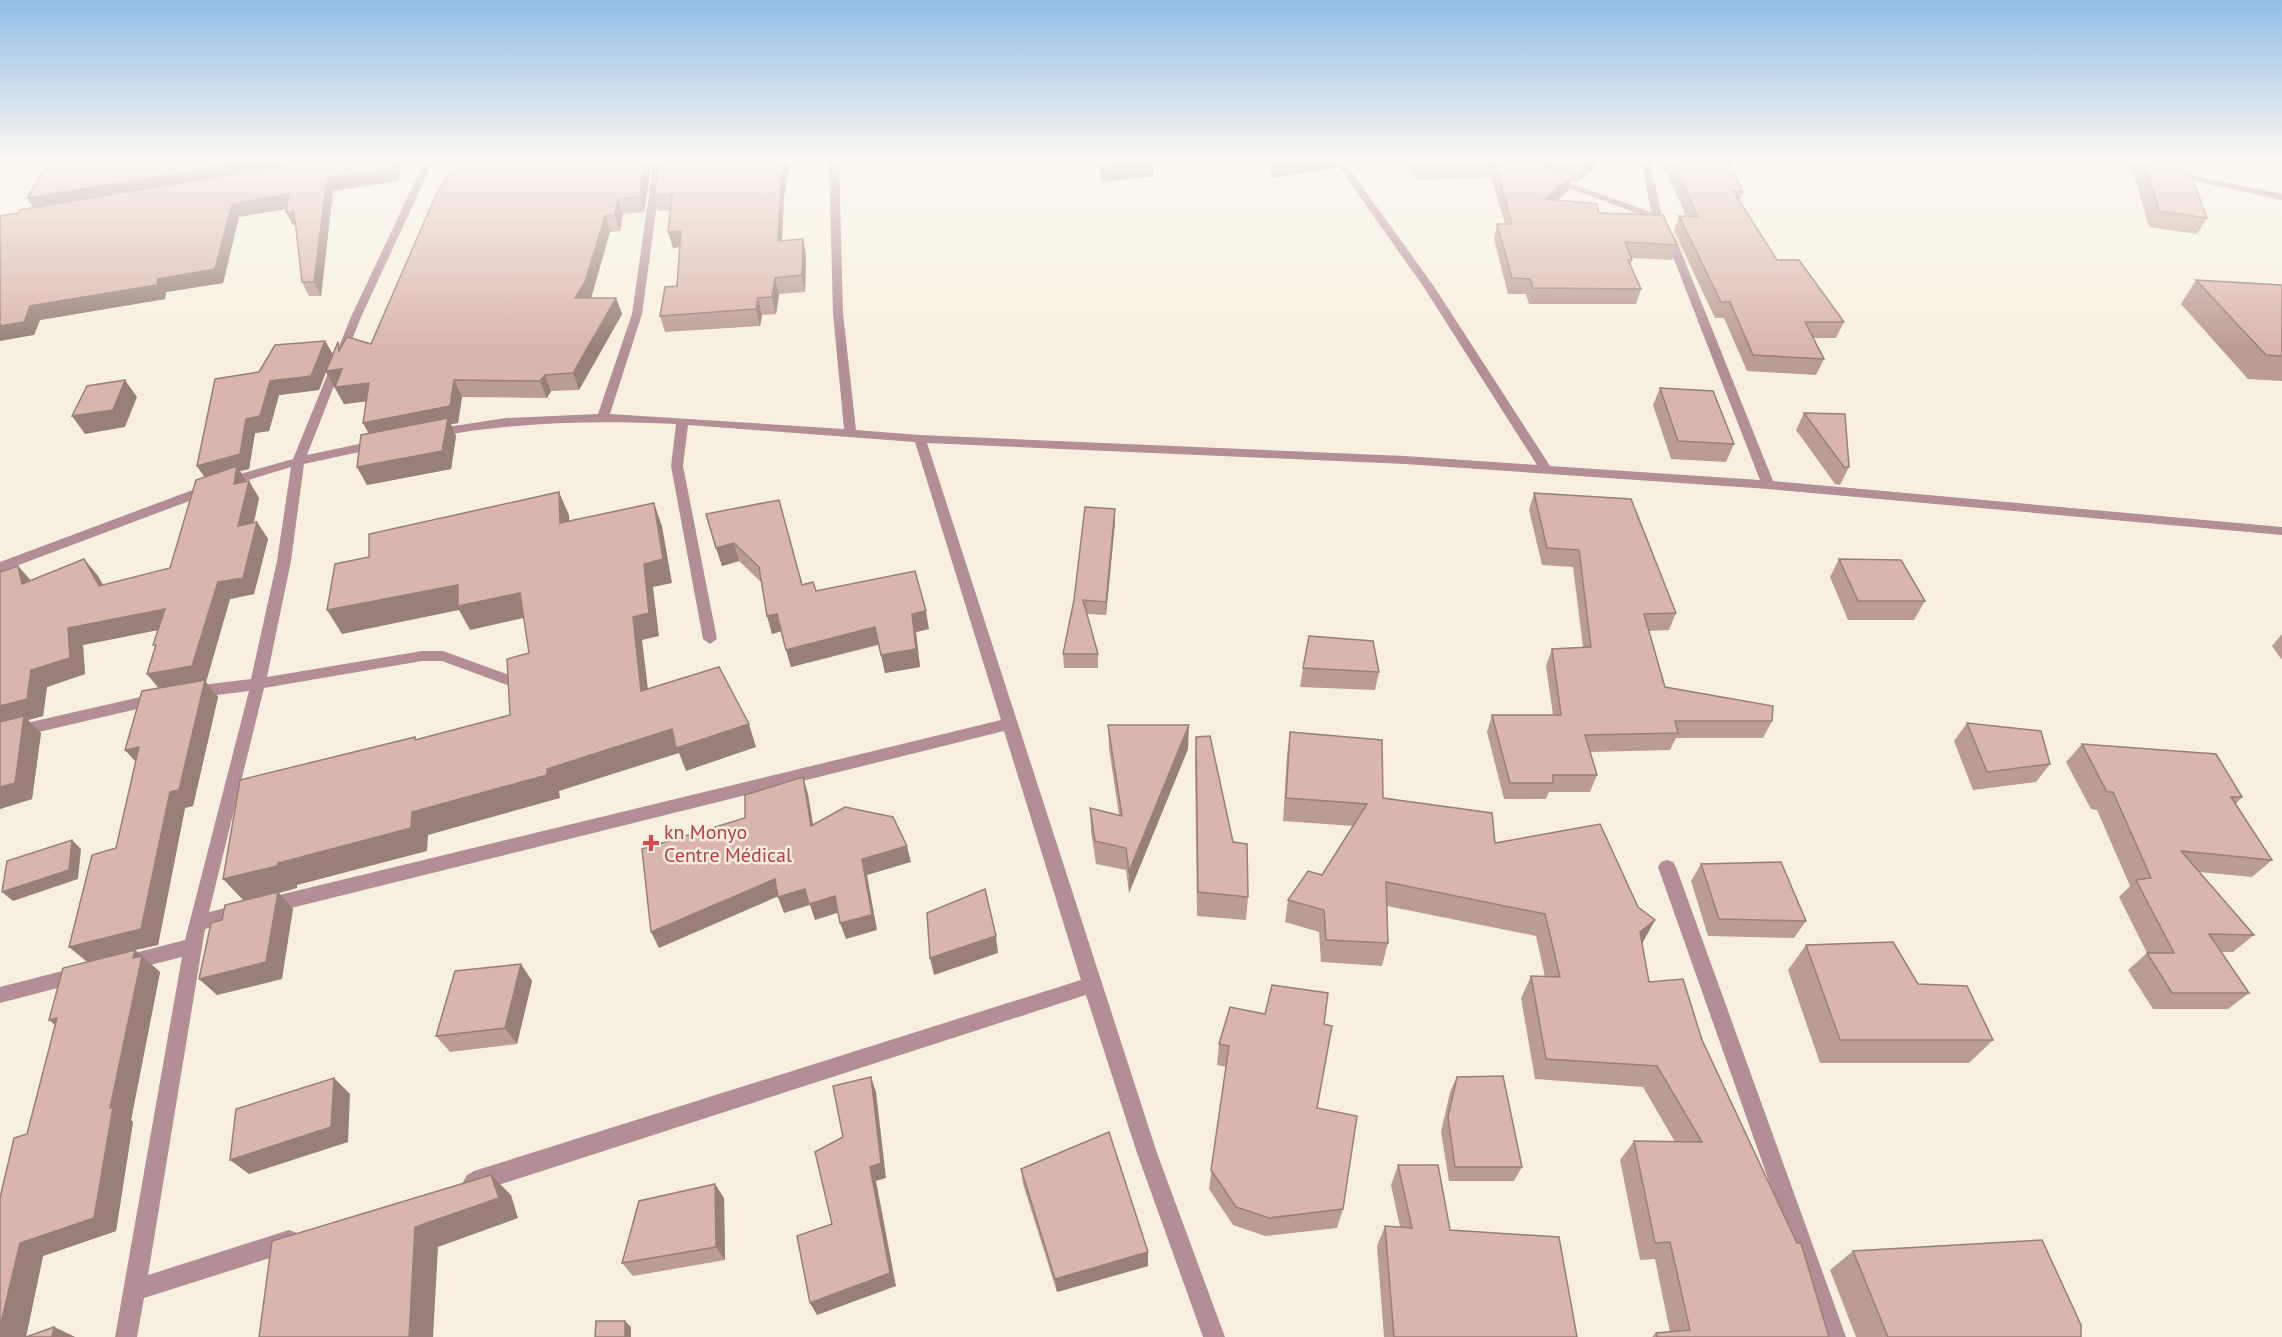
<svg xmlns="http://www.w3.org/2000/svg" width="2282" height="1337" font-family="'PT Sans',sans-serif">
<rect width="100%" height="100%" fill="#f7f0e0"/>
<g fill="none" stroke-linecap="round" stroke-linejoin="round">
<g fill="#b48e96" fill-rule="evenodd">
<path d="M425,160H434L361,317L307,455L378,440L384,444L378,448L304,464L291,561L267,677L422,651H443L512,676L515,680L512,684L507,685L442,661H422L264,688L209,912L241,904L247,907L250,912L247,917L205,929L148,1275L289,1230L297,1233L300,1241L297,1249L289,1252L144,1298L137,1337H115L182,957L127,971L120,969L118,963L120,957L127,955L185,940L249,691L193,698L188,696L185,692L188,688L193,686L251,679L277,561L291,467L232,485L0,572V562L222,479L293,459L351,317Z"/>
<path d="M654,160H663L642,314L610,414L844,429L833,313L829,160H839L843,313L856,430L920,435L1405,456L1537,465L1423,286L1334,160H1343L1433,285L1550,466L1760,480L1666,239L1653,219L1547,180L1555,178L1651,212L1641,160H1650L1662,217L1676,239L1773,481L2282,527V535L1768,489L1405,464L927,443L1157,1153L1225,1337H1203L1137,1153L1086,995L474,1193L467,1189L463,1182L467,1175L474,1171L1081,980L1004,731L267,914L261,911L258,906L261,901L267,898L1001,720L915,442L688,425L683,466L717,639L710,644L703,639L671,466L676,424C594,420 515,422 434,437L428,433L434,429L506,418L598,414L632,314Z"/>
<path d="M2099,160H2118L2282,194V200Z"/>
<path d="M158,693L163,695L166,699L163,703L0,741V729Z"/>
<path d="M1667,860L1673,862L1676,867L1846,1337H1824L1658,867L1661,862Z"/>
<path d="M78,967L85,969L87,975L85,981L0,1003V987Z"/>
</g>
</g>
<g fill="#bb9c95">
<path d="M50,160H401L399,181L333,191L321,296H309L302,282L296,225H293L287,209L239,217L223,283L166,292L165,299L40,320L34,335L18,213L33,208L27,198Z"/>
<path d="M457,160H652L644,212L623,214L620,231L610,232L591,298H616L622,314L579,390L551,391L547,398L462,397L458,423L451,424L456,436L451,469L367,485L357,467L369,434L363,423L366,401L344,404L326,372L319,390L279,395L269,431L255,433L249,469L240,471L247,482L249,481L259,498L254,523L257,522L268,539L254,594L230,599L206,682L218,697L193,806L185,808L158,945L135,950L160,972L131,1120L133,1122L116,1231L43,1256L26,1337L54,1327L75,1337H0L27,1134L87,962L69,947L116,848L136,762L125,750L159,688L147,674L155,648L158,630L83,645L85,674L47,687L43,716L28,720L41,733L32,799L0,809V572L18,566L31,581L84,559L98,576L103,585L170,568L205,477L197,466L259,372L325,341L333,355L338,342L341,348L371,344Z"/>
<path d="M659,160H791L784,197L782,241L803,239L806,255L805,292L779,294L776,314L762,315L760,326L665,332L660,316L677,286L680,247L673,248L671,210L658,211L654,196Z"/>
<path d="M1095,160H1152L1153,176L1103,182Z"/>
<path d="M1270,160H1338L1337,168L1272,178L1270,169Z"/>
<path d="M1345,160H1383L1350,166Z"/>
<path d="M1406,160H1603L1577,183L1571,181L1568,191L1557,200L1599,213L1677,245L1672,260L1632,258V260L1630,266L1641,289L1636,304H1529L1526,294H1508L1494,239L1497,224H1505L1491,177L1417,180Z"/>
<path d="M1661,160H1728L1743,192L1739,201L1777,260L1844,322L1836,338H1813L1824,359L1816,375L1747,371L1724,318H1715L1674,231L1679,216H1686Z"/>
<path d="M2127,160H2179L2178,162L2207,218L2197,234L2149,227L2132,169L2136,162Z"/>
<path d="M2196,280L2282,285V381L2248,379L2181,304Z"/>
<path d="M1660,388L1734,444L1726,462L1671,459L1653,405Z"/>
<path d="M1804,413L1849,467L1840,485L1835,484L1796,430Z"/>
<path d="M1534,493L1676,613L1669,630L1649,631L1665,687L1772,721L1763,738H1676L1670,750L1590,752L1597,775L1590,792H1549L1546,799H1504L1487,732L1492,715H1553L1546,666L1552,649L1583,647L1573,567L1542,565L1529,510Z"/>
<path d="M1115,509V522L1106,615L1087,614L1098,654V668H1064L1063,654Z"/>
<path d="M706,514L802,585L816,591L929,629L916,632L920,667L885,673L879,645L791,667L781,631L772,634L761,582L739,561L722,566Z"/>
<path d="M1839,559L1925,601L1914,620H1848L1830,577Z"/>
<path d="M2282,634V660L2272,646Z"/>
<path d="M1303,668L1379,672L1375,690L1300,687Z"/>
<path d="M1967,723L2050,764L2036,782L1973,790L1954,741Z"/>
<path d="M1108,725L1188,749L1129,893L1126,870L1096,864L1091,831L1090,808L1119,815L1109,748Z"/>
<path d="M1290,732L1383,798L1495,843L1638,907L1655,920L1642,943L1649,982L1702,1040L1829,1337H1652L1656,1333L1670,1332L1655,1259L1640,1260L1620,1160L1634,1141L1675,1142L1643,1087L1535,1079L1521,998L1531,976L1545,977L1536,936L1387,906L1388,943L1382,966L1321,962L1319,932L1285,922L1288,900L1322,875L1353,826L1283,821L1287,755Z"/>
<path d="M1196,737L1233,842L1248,897L1246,920L1197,916L1195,761Z"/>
<path d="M2082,744L2242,797L2236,804L2272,860L2252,877L2199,872L2254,935L2233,952H2221L2249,993L2228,1009H2153L2128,970L2147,953L2119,897L2130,886L2097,810L2091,809L2066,762Z"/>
<path d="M1701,864L1806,921L1794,938L1708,936L1691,881Z"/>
<path d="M1806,945L1918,984L1993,1040L1969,1063H1820L1788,970Z"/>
<path d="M521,964L532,981L517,1044L450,1052L436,1036Z"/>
<path d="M1324,1024L1317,1108L1343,1209L1337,1228L1265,1236L1233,1225L1209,1189L1226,1067L1217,1065L1219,1044Z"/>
<path d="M1457,1077L1522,1167L1514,1181H1449L1441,1132L1450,1092Z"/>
<path d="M1398,1165L1450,1230L1577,1337H1384L1377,1246L1385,1226L1400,1227L1391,1185Z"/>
<path d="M1021,1169L1148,1266L1057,1292L1023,1184Z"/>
<path d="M724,1198L725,1260L633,1276L622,1263Z"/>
<path d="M1853,1251L2081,1337H1856L1830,1270Z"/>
</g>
<g fill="#987f79">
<path d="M263,160H346L36,211L27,198Z"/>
<path d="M394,160H401L399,181L333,191L321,296L314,282L327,178Z"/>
<path d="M645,160H652L644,212L640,197Z"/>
<path d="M785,160H791L784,197L781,257L778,241L781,182Z"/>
<path d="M1294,160H1338L1337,168L1272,178L1274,164Z"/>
<path d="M1351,160H1383L1350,166Z"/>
<path d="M1590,160H1603L1577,183L1581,168Z"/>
<path d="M1153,162V176L1103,182V167Z"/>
<path d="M1572,176L1568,191L1542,214L1545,199Z"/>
<path d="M289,194L296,207L239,217L223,283L166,292L165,299L40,320L34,335L0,341V326L30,306L158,279L232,204Z"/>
<path d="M618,199L623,214L620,231L615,215Z"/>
<path d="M294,211L301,224L293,225L286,212Z"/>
<path d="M605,216L610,232L591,298H575Z"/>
<path d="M681,231L685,246L673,248L668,232Z"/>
<path d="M803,239L806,255L805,292L802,275Z"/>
<path d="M775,278L779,294L776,314L772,297Z"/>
<path d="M616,298L622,314L579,390L573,373Z"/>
<path d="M758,298L762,315L760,326L756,309Z"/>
<path d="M325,341L342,369L369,383L378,400L344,404L326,372L319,390L279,395L269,431L255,433L249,469L240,471L247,483L249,481L259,498L249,542L197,466L246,419L270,381Z"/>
<path d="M545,375L551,391L547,398L540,381Z"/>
<path d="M125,380L137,397L125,427L85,434L72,416Z"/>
<path d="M454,380L462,397L458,423L451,424L456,436L451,469L367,485L357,467L373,440L363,423Z"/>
<path d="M559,492L569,515L570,546L560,523Z"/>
<path d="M654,503L662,526L672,583L653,587L659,636L642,640L651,714L641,691L633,617L644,564Z"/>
<path d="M1115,509V522L1106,615V602Z"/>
<path d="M257,522L268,539L254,594L230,599L206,682L218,697L193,806L185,808L158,945L135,950L160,972L131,1120L133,1122L116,1231L43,1256L26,1337H0V1327L20,1243L110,1108L133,958L88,962L69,947L141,929L161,691L147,674L218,582Z"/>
<path d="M734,543L739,561L722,566L716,548Z"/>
<path d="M84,559L98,576L113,602L99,586Z"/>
<path d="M18,566L33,583L22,584Z"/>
<path d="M458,585L520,593L532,616L470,630L459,610L342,634L327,610Z"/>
<path d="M165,609L178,626L83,645L85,674L47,687L43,716L28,720L41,733L32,799L0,809V706L68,628Z"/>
<path d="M926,611L929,629L916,632L920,667L885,673L881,655L912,614Z"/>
<path d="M777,614L782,631L772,634L767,616Z"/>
<path d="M875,627L879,644L791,667L786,650Z"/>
<path d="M749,724L756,747L686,771L679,753L559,791L560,798L428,835L427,851L297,885V888L279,893L293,909L282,979L217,995L199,979L244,901L223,879L278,863L412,812L672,729Z"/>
<path d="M1189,725L1188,749L1129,893V871Z"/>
<path d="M139,747L140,766L125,750Z"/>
<path d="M803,777L808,794L816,842L811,826Z"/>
<path d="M72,840L81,849L78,879L13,901L2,892Z"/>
<path d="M907,846L911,862L867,875L877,930L846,939L840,923L862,859Z"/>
<path d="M775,879L781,895L659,948L651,932Z"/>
<path d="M805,889L835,896L840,912L815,920L810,905L784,913L778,897Z"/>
<path d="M1655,920L1643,942L1628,955L1640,932Z"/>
<path d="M996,936L998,953L934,975L930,958Z"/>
<path d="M521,964L532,981L517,1044L505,1028Z"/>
<path d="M57,1018L69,1036L49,1020Z"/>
<path d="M871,1077L876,1092L886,1178L876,1181L896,1286L817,1315L810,1303L870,1167Z"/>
<path d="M334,1078L350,1094L348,1142L249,1174L230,1160Z"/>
<path d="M491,1175L511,1195L518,1218L438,1247L433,1337H409L415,1227Z"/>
<path d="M715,1184L724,1198L725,1260L716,1247Z"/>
<path d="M1148,1252V1266L1057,1292L1055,1279Z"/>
<path d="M625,1321L631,1327V1337H625Z"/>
<path d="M54,1327L75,1337H52Z"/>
</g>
<g fill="#d9b5ad" stroke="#987f79" stroke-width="1.5">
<path d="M50,160H263L27,198Z"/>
<path d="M317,160H394L393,169L327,178L314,282H302L294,211L286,212L289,194L232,204L215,269L158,279L157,285L30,306L24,322L0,326V216L18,213L20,210Z"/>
<path d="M457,160H645L640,197L618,199L615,215L605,216L585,282L575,298H616L573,373L545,375L540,381L454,380L450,406L363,423L369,383L335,387L342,369L326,371L338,342L339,351L347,337L371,344L435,197Z"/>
<path d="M659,160H785L781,182L778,241L803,239L802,275L775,278L772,297L758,298L756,309L660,316L665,287L677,286L681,231L668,232L672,194L654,196Z"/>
<path d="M1100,160H1152L1153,162L1103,167Z"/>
<path d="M1273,160H1294L1274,164Z"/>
<path d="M1416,160H1529L1572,176L1545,199L1597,204L1599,213L1663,215L1677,245L1625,242L1632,260H1628L1641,289L1533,288L1530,279L1512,278L1497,224H1512L1494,162L1419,165Z"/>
<path d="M1558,160H1590L1581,168Z"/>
<path d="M1672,160H1728L1743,192L1733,191L1777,260H1799L1844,322H1805L1824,359L1753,355L1730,302H1721L1679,216L1698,217Z"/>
<path d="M2143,160H2172L2187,164L2207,218L2159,211Z"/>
<path d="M2196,280L2282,285V356L2266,355Z"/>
<path d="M325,341L311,376L270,381L260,416L246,419L240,454L197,466L215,379L259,372L275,345Z"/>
<path d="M125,380L113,410L72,416L87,386Z"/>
<path d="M1660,388L1713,391L1734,444L1678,441Z"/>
<path d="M1804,413L1845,414L1849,467H1844Z"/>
<path d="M448,418L442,451L357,467L361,435Z"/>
<path d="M237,466L234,484L249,481L238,526L257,522L243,578L218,582L192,666L147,674L156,645H153L165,609L68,628L70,658L31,670L27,699L0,706V572L18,566L22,584L84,559L99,586L170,568L196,480Z"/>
<path d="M559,492L560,523L654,503L663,559L644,564L649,613L633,617L641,691L719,667L749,724L676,748L672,729L547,769V775L412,812L411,828L278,863L277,866L223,879L240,780L415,737V740L510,715L507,659L529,653L520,593L458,606V585L327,610L335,564L369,557V534Z"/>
<path d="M1534,493L1631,499L1676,613L1644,614L1665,687L1773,706L1772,721H1675L1678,733L1585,735L1597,775H1553V783H1510L1492,715H1561L1552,649L1591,647L1579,550L1547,548Z"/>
<path d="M779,500L802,585L813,582L816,591L915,571L926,611L912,614L916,649L881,655L875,627L786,650L777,614L767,616L759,567L734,543L716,548L706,514Z"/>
<path d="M1085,507L1115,509L1106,602L1083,600L1098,654H1063L1074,600Z"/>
<path d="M1839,559L1901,560L1925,601H1858Z"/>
<path d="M1309,636L1373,641L1379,672L1303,668Z"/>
<path d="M205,680L179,790L170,792L141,929L69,947L92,855L116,848L139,747L125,750L142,691Z"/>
<path d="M24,716L15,783L0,787V722Z"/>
<path d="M1967,723L2041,731L2050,764L1987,772Z"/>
<path d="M1108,725H1189L1129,871L1126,848L1095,841L1090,808L1122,816Z"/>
<path d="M1290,732L1382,740L1383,798L1492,813L1495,843L1600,824L1638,907L1655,920L1640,932L1649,982L1683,979L1702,1040L1797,1243H1801L1829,1337H1657L1656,1333L1690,1330L1670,1242L1655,1243L1634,1141L1702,1142L1657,1066L1546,1059L1531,976L1560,977L1545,914L1386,882L1388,943L1326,940L1324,910L1288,900L1308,871L1322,875L1367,804L1286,798Z"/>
<path d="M1210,736L1233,842L1247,844L1248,897L1198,892L1196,737Z"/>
<path d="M2082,744L2216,754L2242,797H2231L2272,860L2181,851L2254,935L2209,934L2249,993H2172L2147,953H2174L2136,880L2151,878L2113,792H2107Z"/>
<path d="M803,777L811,826L845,807L893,817L907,846L862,859L872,915L840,923L835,896L809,904L805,889L778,897L775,879L651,932L642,849L745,818V795Z"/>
<path d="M72,840L69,870L2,892L7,861Z"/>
<path d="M1781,862L1806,921L1719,919L1701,864Z"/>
<path d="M985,889L996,936L930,958L927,913Z"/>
<path d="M278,892L266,962L199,979L211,923L222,920L225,905Z"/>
<path d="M1893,942L1918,984L1967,986L1993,1040H1840L1806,945Z"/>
<path d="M135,950L133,958L142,956L110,1108L113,1107L94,1218L20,1243L0,1327V1198L14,1138L27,1134L57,1018L49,1020L63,968Z"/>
<path d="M521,964L505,1028L436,1036L455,971Z"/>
<path d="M1272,985L1328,993L1324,1024L1332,1026L1317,1108L1357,1116L1343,1209L1269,1218L1236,1207L1211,1170L1229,1046L1219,1044L1230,1007L1265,1014Z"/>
<path d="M1503,1076L1522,1167H1455L1448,1117L1457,1077Z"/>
<path d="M871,1077L881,1163L870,1167L890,1273L810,1303L797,1236L832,1224L815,1152L843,1137L833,1086Z"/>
<path d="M334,1078L331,1127L230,1160L236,1109Z"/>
<path d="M1109,1132L1148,1252L1055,1279L1021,1169Z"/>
<path d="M1398,1165H1438L1450,1230L1559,1237L1577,1337H1394L1385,1226L1412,1228Z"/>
<path d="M491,1175L499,1198L415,1227L409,1337H259L272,1241Z"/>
<path d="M715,1184L716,1247L622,1263L639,1201Z"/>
<path d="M2042,1240L2081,1325V1337H1888L1853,1251Z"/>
<path d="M596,1321H625V1337H595Z"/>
<path d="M54,1327L52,1337H26Z"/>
</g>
<linearGradient id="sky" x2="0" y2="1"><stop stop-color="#91bee6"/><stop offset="0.46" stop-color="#fbf8f1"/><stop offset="1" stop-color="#fbf8f1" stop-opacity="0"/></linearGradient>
<rect width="2282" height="348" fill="url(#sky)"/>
<path fill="#e0444e" stroke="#f7f0e0" stroke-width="2" d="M648 834h6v6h6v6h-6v6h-6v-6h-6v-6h6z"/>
<g text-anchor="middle" stroke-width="5" stroke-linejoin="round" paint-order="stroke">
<g font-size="20" fill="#be3a42" stroke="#f7f0e0" text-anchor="start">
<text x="664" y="839">kn Monyo<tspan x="664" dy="23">Centre Médical</tspan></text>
</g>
</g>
</svg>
